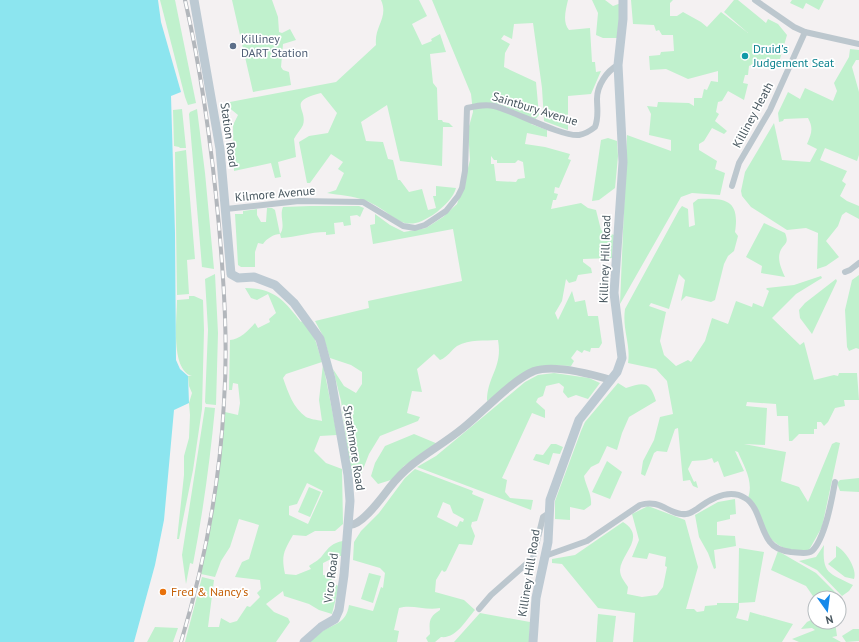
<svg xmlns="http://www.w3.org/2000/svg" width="859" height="642" font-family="'PT Sans',sans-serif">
<rect width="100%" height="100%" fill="#f4f1f2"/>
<g fill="#c0f1cd" fill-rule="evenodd">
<path d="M160,0H175L196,103L188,105L185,97Z"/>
<path d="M232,0H272L278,17L279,32L282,33L290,29L296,40L283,44L281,67L283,70L289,72L291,85L253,92Z"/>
<path d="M381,0H419L427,16L412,24L422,45L432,41L431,39L440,34L446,52L430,54L433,83L437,88L438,120H442L443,122L449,123L453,127H443L442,166L400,161L387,105L361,122L366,141L383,142L388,159L393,160L398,180H400L409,192L422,189L428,210L436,208L433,196H436V186L456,188C454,197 444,206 437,212C400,239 397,212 364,200C353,196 339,195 327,193L336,190L344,173L338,169L343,162L331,154L310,183H307L299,142L309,136L328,133L337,113L321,93C286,102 308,108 303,125C301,130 296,134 294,139L296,157L278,162L281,177L275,178L271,163L234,171L233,125L238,115L227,106L230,102L336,82L376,45C374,26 389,18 381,0Z"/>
<path d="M432,0H568C566,9 562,22 569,30L590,28L592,62H595L596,72L601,71L591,94L568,96V130L544,121L542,88L533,23L514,24L512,39L504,35L501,39L510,44L505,53L504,67L536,82L539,115L531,124L547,130V137L527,133L525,144L545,147L570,154L568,159L571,160L559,188L555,187L554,193L558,194L556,200H553L551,209L581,203L588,208L596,210L601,230L614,235L612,258L583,259V262L591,268L592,273L578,275L576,281L569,283L566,279L562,301L555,313L558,320L572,291L575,302L585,300L588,316H598L602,343L599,348H591L590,352L584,350L582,353L577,350L571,358L574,361L571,366L546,365L487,401C487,376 503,368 498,340C484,341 470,339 457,346C451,350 448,357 440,360L434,354L417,369L422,392L412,391L407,413L420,417L418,421L380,436L369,454L360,477H355L350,470L341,401L333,369L344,386L356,393L362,384V372L351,365L330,358L323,336L315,321L369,308L368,301L462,281L453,229L373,244L370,225L375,224V214L390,225L404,232L426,228L443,217L457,204L464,184L470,160L468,130L473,112L471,94ZM491,156L494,160H497V163H515L518,160L523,162L525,178L518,179L516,182L496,181L494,164H491Z"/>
<path d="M592,0H605L613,6L621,3L617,38H603L596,35L598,13Z"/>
<path d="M631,0H673L670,3V16H677L683,12L701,22L707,27L721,12L748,33L724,12L734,0H738L766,23L768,19L778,24L787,35L780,59H764L749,66L748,75H745L743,83L748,84L744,100L728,91L722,101L718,102L716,112L719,114L715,121L727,131L724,134L712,128L704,141L699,144V150L717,161L715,169L725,173L720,195L692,193L681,197L620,304L627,135L671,151V140L649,135L651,114L647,106L657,107L658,102L689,103L694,106V98H702L704,89L707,90L711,81L718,82V71L688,79L666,69L650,70L649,56L660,55L661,52L674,51L673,35H662L659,30L656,31L654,25L633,24Z"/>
<path d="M792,0H824L819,10L806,3L803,9L790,3Z"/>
<path d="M850,49L859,50V60H856L852,67L859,92V155L857,161L825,148L820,160L847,171L842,181L846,184L840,196L847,201L859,206V219L846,212L842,215L838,226L826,241L839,257L826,266L817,269L818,233L806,228L787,230L751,207L742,196L741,191L745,172L774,123L782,160L810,162L817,149L807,144C811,134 814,129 808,118L784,119L783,121L779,122L778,113L788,92L800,99L805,88L833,101L837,91L834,83L849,57Z"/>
<path d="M182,109L186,148H180L179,147L174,146L173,110Z"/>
<path d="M197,109L205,173L214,269L202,267L189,114L190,112Z"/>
<path d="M608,138L617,141L618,156L615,188L599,200L592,201L601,140Z"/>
<path d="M186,150L195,259L187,260L189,294L177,295L175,152Z"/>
<path d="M698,199C726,198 740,200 735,232L738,236L734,251L728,256L724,264L715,300L711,302L686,296L681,301L685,280L679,274L669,309L651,303L649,306L666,312L660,341L664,355L676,366L688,360L691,362L705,341L712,318L728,324L736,301L752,307L753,303L763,307L769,291L766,289L767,288L794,285L821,276L822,278L796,294L772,318L800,345L804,342L814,380L834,375L838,376L839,373H857L859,400H844L845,406L835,408L828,422L824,426L821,422H817V429H814V434H799L792,441H789L788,416H777L776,404L747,402L746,406L767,408L765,445L744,444L786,452L781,481L799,487L808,502L832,444L836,442L840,443L822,527L809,550C769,555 764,527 748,498C754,482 744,466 738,452L735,451L744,471L724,477L718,461L714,463L712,458L706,460L692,461L688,469L694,482L696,481L698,488L693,486L690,480L683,481L678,428L675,429L667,452L657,451L654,453L645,476L641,474L643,461L654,440L660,417L673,414L667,381L656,369L628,363C631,344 622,330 625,309L679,210L682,206L688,209L689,227L695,225L693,203Z"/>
<path d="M310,206H359L364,208L360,217L357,215L350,216L351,225L344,226L343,222L334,223L335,234L326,235V232C310,232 296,237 281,238L280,234C274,234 266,239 263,244L258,243L255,252V267H241L238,265L235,214H243V211L257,209V215L261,222H266L267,208H272L275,210L280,234C286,226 279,216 283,207Z"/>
<path d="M764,223L785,233C790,245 783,243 780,252C777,260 782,270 785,277L761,273L762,266L746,257Z"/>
<path d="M215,274L218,333L216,405L206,404L205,402L208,330L205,279Z"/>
<path d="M859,275V349L856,348L849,351L847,347L845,310L852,280Z"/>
<path d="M836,279L837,281L812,334L800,318L799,310L805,303Z"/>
<path d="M245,288C274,288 284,300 301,322L304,319L315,339L322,362L286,374L283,378C288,392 293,408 306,417C310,419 317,420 322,421L319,400L323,364L337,435L320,436L314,451L326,463L342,469L343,524L335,531H315L306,536L293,535C284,551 281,555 285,574L296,575L311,569L309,566C313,563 319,560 322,556C329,547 332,543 343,541L342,556H337L323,563V575L329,576L331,573H333L331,583L339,586L332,614L319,610L309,604L284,596L283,591L266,604L274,612L288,618L290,622L276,642H185L202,577L214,580L208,627H219L221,618L230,623L237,621L247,606L250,607L260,597L257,593L261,589L260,580L235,577L242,562L249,559L259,525L239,519L230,547L221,561L215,577L201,574L213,513L225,412L238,415L240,403L238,384L233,383L232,390H229L230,340C239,340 249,330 255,323L258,328L270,322L269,319L276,313L268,294L257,300L251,298ZM307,483L323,491L308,524L289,515V506L297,504Z"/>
<path d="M189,296H194L203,300L204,330L202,409L193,470L179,539H177L184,475V456L189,438L190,415L189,403L192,393L189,386L188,376H192C170,370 177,318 177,300L189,299Z"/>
<path d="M554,373L589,378L600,383L588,399L576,395L568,398L563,392L564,387L559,383L546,386L543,396L538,398L536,402L545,410V418L532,413L502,478L507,480L505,492L510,498L533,500L531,510L417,467L436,456L525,382L538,375Z"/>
<path d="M618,383L626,388C644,382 650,381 656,401L629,417L622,433L617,450L607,446L599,463L591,467L584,476C586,487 592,494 591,505L584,510L570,507V520L555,519V501L581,431L585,422Z"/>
<path d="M205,407L215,408C210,461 203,512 193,564L190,563L186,584L182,555Z"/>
<path d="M414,434L438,444L404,466L394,479L378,484L371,476L375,463L385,446Z"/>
<path d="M551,444H556L563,447L560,454L553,453L549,465L533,460L536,454L543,455Z"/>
<path d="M607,461L622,472L610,499L592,492Z"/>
<path d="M415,469L473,491L472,494L484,499L477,521L472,522L471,526L475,536L472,545L459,544L446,571L444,572L442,570L436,580L435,592L464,600L475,610C466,620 456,639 441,637L435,642H428L426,638L430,634C429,621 429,617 440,610V608C426,611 412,604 399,608L394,630L399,631L397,642H309C313,639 317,635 321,632C335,623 346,624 349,605L373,611L381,587L383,588L385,573L380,568L353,560L354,542L361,531L379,513L405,478ZM443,502L450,505L453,513L464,519L463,522L460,521L457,527L437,517Z"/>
<path d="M859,478V492L840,491L837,483L840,480Z"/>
<path d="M309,487L321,492L310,517L298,512Z"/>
<path d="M735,499L736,514L730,515V519L717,522V535L735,536L736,546L714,550L716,568L714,569L708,553L699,537L695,515L718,502Z"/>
<path d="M648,506L685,520L698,567L686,609H694L697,612L704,611L705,606L717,605V603H738L739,548L764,552L755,602L739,603V609L736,618L748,621L750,612L793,624L782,642H633L635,613L598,608L562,564L552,563V559L575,555L623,522C647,537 621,553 620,570C620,577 625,582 628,587L627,594L642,597L657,595L663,587L667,567L665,566L666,557L649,553L647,559L632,557L639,540L632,514Z"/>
<path d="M824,545C822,574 829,573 853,585L849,591L842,596L817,570L799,561L816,557Z"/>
<path d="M836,546C845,549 858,570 854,579L845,577L828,564L836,557Z"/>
<path d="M778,551L816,573L840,597L815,598V599L806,586L771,570Z"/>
<path d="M369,573L381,576L373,603L361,599Z"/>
<path d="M480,613L530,622L529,642H454Z"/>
<path d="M598,614L616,616L613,642H596Z"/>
<path d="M815,618V622H835L837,636L832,637L841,642H799L792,639L815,630L812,628L801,629L807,622Z"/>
<path d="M155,627L178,628L173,642H147Z"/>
<path d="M853,629H859V641L846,642L842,636Z"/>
</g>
<path fill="#8ce5ef" d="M0,0H158L161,22L181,92L171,96L175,233L176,360L180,369L188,376L189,403L174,410L164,520L155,565L134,642H0Z"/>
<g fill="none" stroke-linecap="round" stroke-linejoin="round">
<g stroke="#bcc7ce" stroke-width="6">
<path d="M755,0L794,27L805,32L859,44"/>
<path d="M732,186L739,163L770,110L805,32"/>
<path d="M226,209L299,201L363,202L403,226L415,228L425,225L446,211L458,196L462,188L465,171L467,108C476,106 485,104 494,106C514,111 562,137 579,135C585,134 590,131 595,127C599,117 597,109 597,99C597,85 607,71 618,65"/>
<path d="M845,272L850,270L859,263"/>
<path d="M545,556L587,541L640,505C661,498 669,516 686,514C691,514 693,511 697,509C710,499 729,488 745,498C759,506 760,530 770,542C775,549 783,551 791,552C797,552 807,555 812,551C825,539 832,499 835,482"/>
<path d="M479,609L491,595L533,558L543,517L549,513"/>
</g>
<path stroke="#bcc7ce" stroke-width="8" d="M349,525C362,526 382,497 390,487C412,459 436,450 463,428C482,413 512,380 534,371C554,364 591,374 611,380"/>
<g stroke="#bdcad3" stroke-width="9">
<path d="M194,0L220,149L231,274L238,278L254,277L275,285L294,303L320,339L331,379L348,475L350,501L344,575L339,610L335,619L321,627L304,642"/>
<path d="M533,642L536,598L548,542L550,500L579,420L617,372L622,358L614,293L623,162L618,65L623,19V0"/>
</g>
<defs>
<path id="rail" d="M181,642C204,566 220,481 224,402C228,343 224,284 219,226C212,150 202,74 185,0"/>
</defs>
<use href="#rail" stroke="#b3b7bc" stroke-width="4"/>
<use href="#rail" stroke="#fff" stroke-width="2.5" stroke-dasharray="8" stroke-linecap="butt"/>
</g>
<circle fill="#5c6f8a" stroke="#fff" stroke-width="1.5" cx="233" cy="46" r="4"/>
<circle fill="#0f9aa8" stroke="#fff" stroke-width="1.5" cx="745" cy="56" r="4"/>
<circle fill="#e8710a" stroke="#fff" stroke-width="1.5" cx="163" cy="592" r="4"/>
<g text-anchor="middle" stroke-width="3.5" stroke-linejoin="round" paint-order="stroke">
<g font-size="12" fill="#4e5e75" stroke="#fff" text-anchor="start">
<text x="241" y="43">Killiney<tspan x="241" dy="14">DART Station</tspan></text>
</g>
<g font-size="12" fill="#0d838f" stroke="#fff" text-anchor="start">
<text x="753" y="53">Druid's<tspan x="753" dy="14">Judgement Seat</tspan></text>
</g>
<g font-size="12" fill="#48575f" stroke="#fff">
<text transform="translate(535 109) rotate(17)" y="4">Saintbury Avenue</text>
<text transform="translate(753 115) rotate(-62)" y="4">Killiney Heath</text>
<text transform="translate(229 135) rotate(82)" y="4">Station Road</text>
<text transform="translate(275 194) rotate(-5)" y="4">Kilmore Avenue</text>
<text transform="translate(605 259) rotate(-88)" y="4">Killiney Hill Road</text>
<text transform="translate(354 448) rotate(81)" y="4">Strathmore Road</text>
<text transform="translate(529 573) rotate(-81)" y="4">Killiney Hill Road</text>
<text transform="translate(331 578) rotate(-83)" y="4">Vico Road</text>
</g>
<g font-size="12" fill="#c56008" stroke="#fff" text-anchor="start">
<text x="171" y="596">Fred &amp; Nancy's</text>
</g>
</g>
<g transform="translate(827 610) rotate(166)"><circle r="19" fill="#ffffff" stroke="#b6bcbf"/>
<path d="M0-3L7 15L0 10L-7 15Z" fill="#1589ea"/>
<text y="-6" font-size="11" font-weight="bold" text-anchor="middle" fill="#48575f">N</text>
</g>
</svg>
